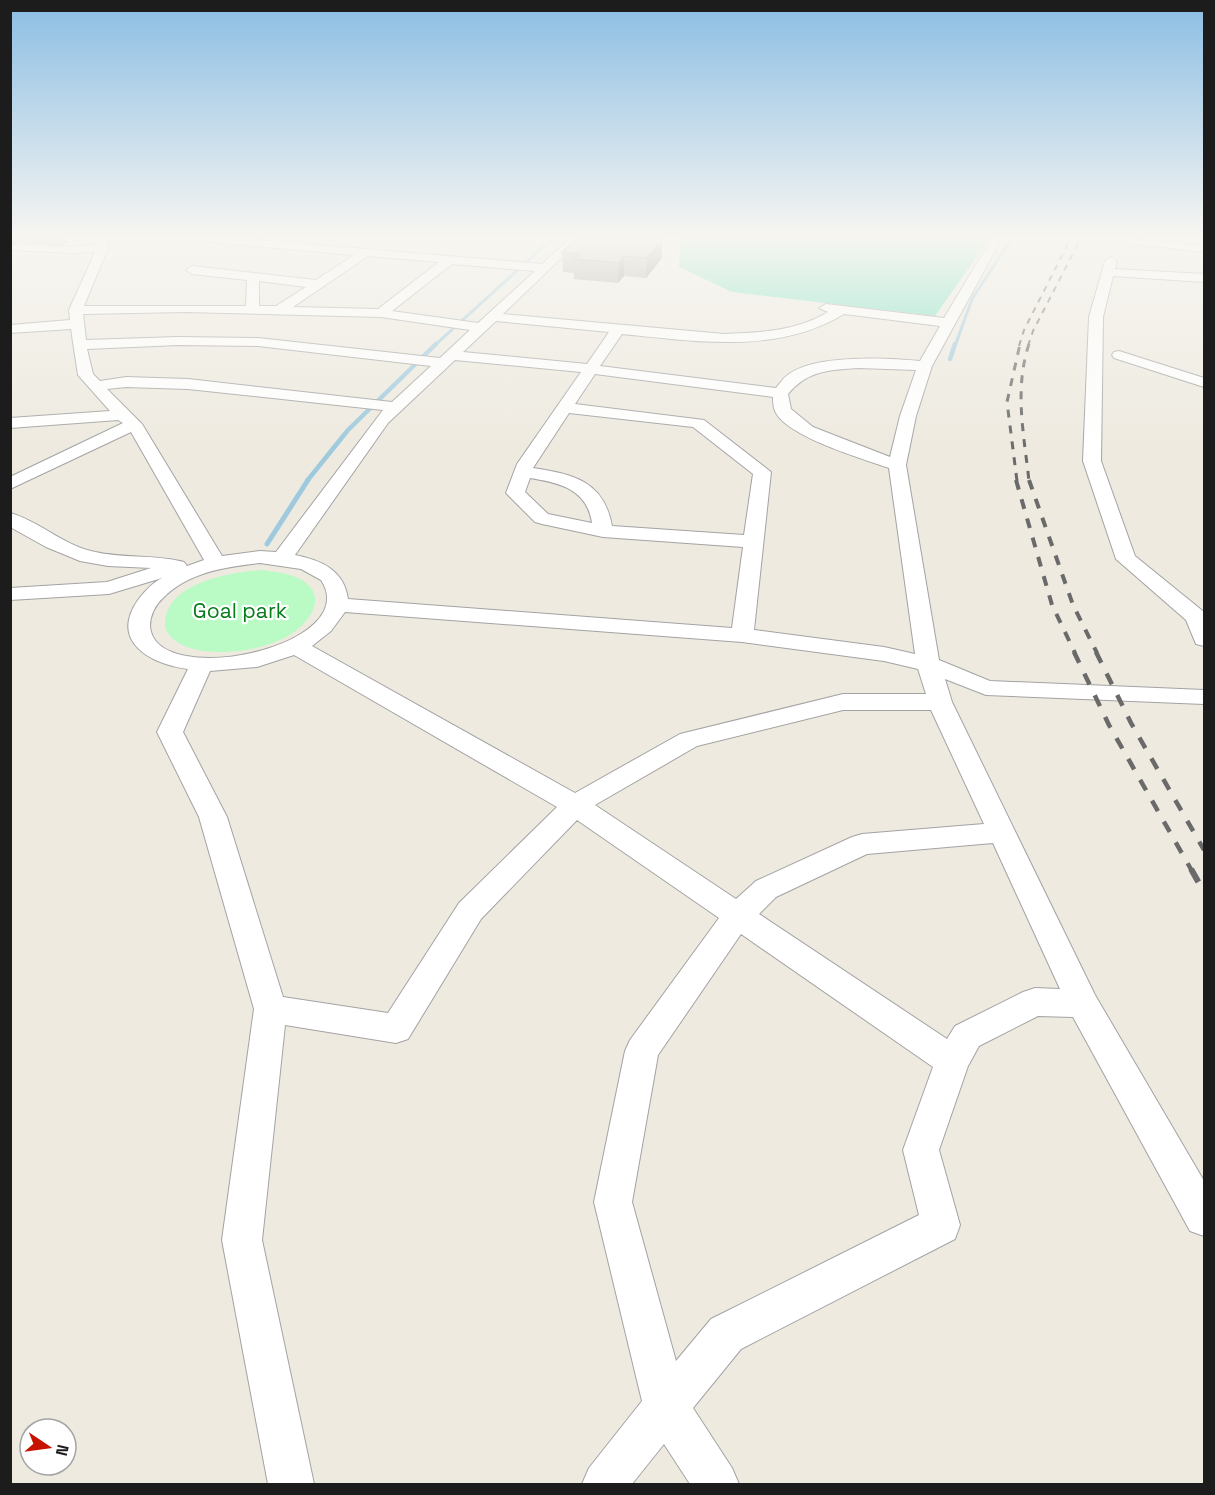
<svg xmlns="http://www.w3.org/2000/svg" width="1215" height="1495" font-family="'Space Grotesk',sans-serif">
<rect width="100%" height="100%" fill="#eeeae0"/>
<path fill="#bafbc5" d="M263,570C275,572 287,573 298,578C331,594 310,623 288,636C263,650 232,654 204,651C191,649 176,645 168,633C163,627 165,619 167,612C179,580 234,572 263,570Z"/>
<path fill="#7ae1c2" d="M680,238H990L935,316L732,292L679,267Z"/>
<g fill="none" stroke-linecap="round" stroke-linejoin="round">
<g stroke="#9fcade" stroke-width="3">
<path d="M434,346L553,238"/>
<path d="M955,346L972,299L1012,238"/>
</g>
<g stroke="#9fcade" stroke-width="4.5">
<path d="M950,359L955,344"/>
<path d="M307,481L348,430L436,344"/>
</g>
<path stroke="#9fcade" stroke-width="5" d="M267,544L308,480"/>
<defs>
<g id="minor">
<path d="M97,238H107L108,248L84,306H246L247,280L192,274L186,270L192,266L316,280L354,255L199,241L194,238H235L542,264L571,238H582L503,314L724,334C759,333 797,331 828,312L819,308L826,304L944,318L992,238H1002L932,366L916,416L906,465L939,660L990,681L1204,690V704L986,695L945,679L952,702L1095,995L1204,1181V1236L1190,1231L1073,1017L1038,1016L979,1046L968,1066L939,1150L960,1225L955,1239L741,1349L693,1408L732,1468L739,1484H690L664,1444L632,1484H582L589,1468L642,1401L594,1202L625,1051L630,1040L719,918L577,820L481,919L408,1039L396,1043L285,1025L262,1240L314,1484H268L222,1240L254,1009L199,817L157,732L188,669C151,664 109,642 138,600C145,591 152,583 162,578L109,594L10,600V588L107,582L151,568L108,566L80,561L46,547L10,527V513C37,520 62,544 91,551C121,559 154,554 184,562L187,566L204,560L131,432L10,489V477L123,423L118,420L10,428V418L110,411L78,375L71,329L10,333V325L70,320L69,310L95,252L72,253L10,250V244L72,247L96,245ZM368,256L439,262L378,309L293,307ZM452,264L535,271L478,323L392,311ZM259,281L306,287L276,306H259ZM186,312L381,317L470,330L440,358L258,338L178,337L86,340L83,314ZM844,314L940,326L920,361C887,358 817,354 789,374C784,377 780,383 776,388L600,366L622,334C695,341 777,355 844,314ZM496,321L609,332L587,364L463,352ZM178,345L258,346L431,366L392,402L188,379L126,377L100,381L93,374L87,349ZM455,360L581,372L517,464L506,493L535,522L542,524L603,537L743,547L732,628L348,599C344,570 321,560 295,555L388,423ZM859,368L916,370L900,416L890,457L813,427L791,409L788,394C808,370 830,370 859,368ZM595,374L773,397C773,401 773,407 775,411C785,436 863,459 889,468L915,654L884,647L754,630L771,472L704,420L575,404ZM126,387L188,389L383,410L276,552L260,551L222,556L142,424L107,389ZM569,413L693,427L753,474L744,535L612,526C604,481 573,474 533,468ZM530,478C560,483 587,489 592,523L548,514L525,492ZM260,563L301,569L321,580C365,647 154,691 150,626C150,616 155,605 163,598C188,572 226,567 260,563ZM345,612L742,642L884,661L918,669L926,694H843L680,734L575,793L312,646L331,631ZM294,655L557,807L459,903L388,1013L283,997L227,817L183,732L210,671L257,667ZM843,710H931L984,824L862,834L852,837L756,881L736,899L595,805L697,746ZM993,843L1060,989L1035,988L1023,992L955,1026L947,1039L759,914L776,897L867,854ZM741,934L933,1067L903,1150L919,1215L711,1319L676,1361L632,1202L658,1055Z"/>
<path d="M1121,238L1204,246V252L1125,243L1121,242Z"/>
<path d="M1111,257L1117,261L1115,269L1204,274V282L1113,276L1103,317L1101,461L1135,556L1204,612V646L1196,644L1186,620L1116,559L1083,461L1089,317L1105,261Z"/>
<path d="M1119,351L1204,378V387L1114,358L1112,355L1114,352Z"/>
</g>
</defs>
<use href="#minor" stroke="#a3a3a3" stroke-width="2"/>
<use href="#minor" fill="#fff" fill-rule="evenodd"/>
<g stroke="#6a6a6a" stroke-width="2" stroke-dasharray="6 6" stroke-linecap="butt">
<path d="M1019,346L1024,330L1071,238"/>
<path d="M1028,346L1033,331L1081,238"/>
</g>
<g stroke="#6a6a6a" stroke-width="3" stroke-dasharray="8 8" stroke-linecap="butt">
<path d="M1029,344C1014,389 1024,435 1029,481"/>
<path d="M1017,481L1007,402L1020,344"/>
</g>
<g stroke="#6a6a6a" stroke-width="4" stroke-dasharray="10 10" stroke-linecap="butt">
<path d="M1016,480L1052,605L1075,653"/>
<path d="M1029,480L1073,605L1097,653"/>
</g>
<g stroke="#6a6a6a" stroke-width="4.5" stroke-dasharray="12 12" stroke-linecap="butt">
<path d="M1074,652L1109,725L1192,871"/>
<path d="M1096,652L1131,723L1204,850"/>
</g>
<path stroke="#6a6a6a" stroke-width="6" stroke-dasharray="15 15" stroke-linecap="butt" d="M1191,869L1204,892"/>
</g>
<g fill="#a9a39b">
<path d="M10,238H28L29,240L14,245L10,244Z"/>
<path d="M29,238H67L68,242L58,247L31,245Z"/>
<path d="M562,252L662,258L646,278L624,276L618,283L574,279V273L563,272Z"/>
</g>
<g fill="#8a847e">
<path d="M12,238H28L29,240L14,245Z"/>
<path d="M55,238H67L68,242L58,247Z"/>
<path d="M662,239V258L646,278L647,258Z"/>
<path d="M624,256V276L618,283L619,263Z"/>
</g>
<path fill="#c5bdb4" stroke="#8a847e" stroke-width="1.5" d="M577,238H648L662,239L647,258L624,256L619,263L574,259L579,254L562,252Z"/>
<linearGradient id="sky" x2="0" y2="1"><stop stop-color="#8bbde4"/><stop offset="0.53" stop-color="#f7f6f1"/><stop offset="1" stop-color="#f7f6f1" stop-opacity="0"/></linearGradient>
<rect width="1215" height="447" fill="url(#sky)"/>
<g text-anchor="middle" stroke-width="4.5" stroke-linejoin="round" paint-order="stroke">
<g font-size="21" fill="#077c1b" stroke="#fff">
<text x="240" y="618">Goal park</text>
</g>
</g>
<rect width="1215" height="1495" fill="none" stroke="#1c1c1c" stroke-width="24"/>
<g transform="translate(48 1447) rotate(103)"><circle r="28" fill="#ffffff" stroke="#a4a4a4" stroke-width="1.5"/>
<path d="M0-4.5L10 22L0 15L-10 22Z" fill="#c71200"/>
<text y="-9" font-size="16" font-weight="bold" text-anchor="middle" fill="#1c1c1c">N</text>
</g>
</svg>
